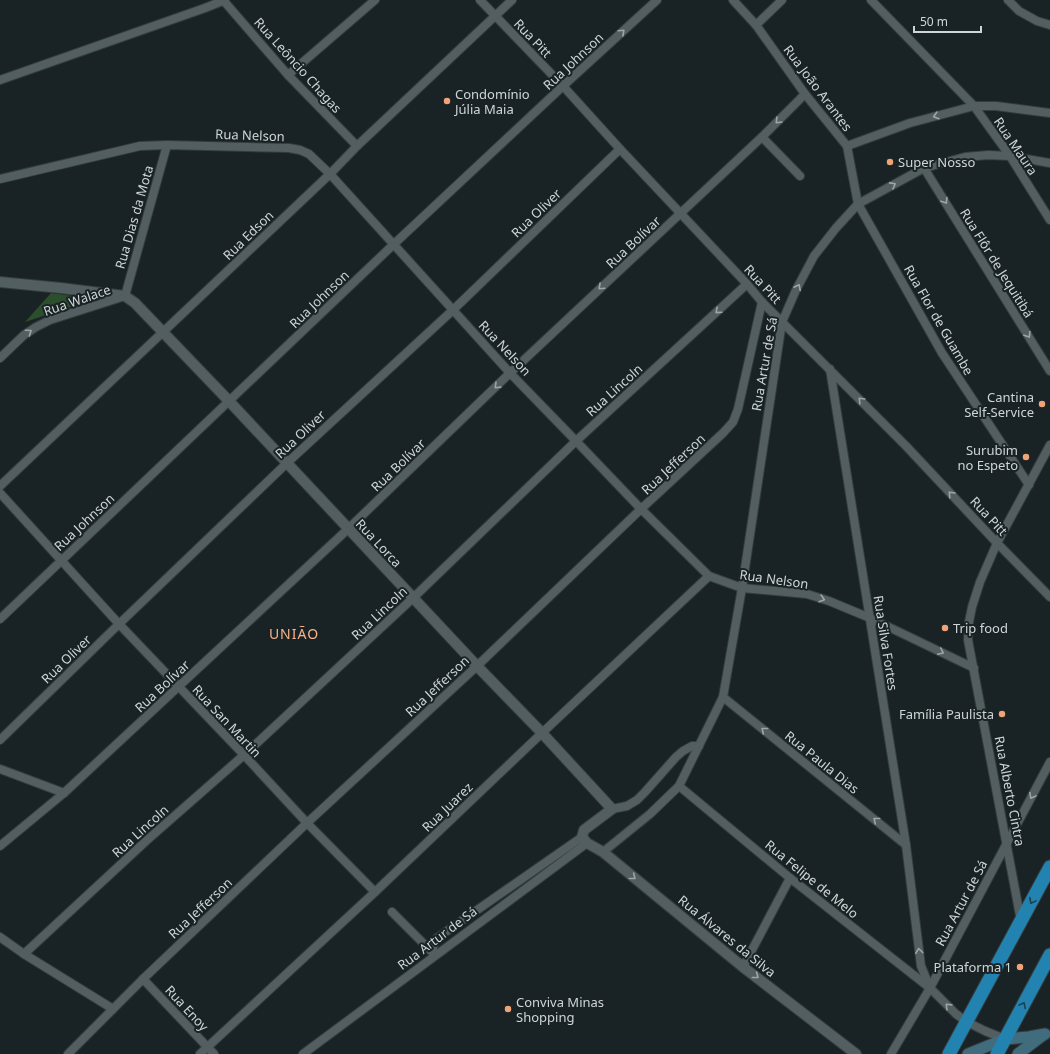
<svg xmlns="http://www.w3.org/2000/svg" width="1050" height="1054" font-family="'Noto Sans',sans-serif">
<rect width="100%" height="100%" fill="#192325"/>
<path fill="#2c4e2c" d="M51,293L95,299L25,322Z"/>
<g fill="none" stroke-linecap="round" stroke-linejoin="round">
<defs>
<g id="minor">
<path d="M223,0L288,75L357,146"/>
<path d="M480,0L563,86L620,149L747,284L762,302L906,446L997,543L1050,597"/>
<path d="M733,0L756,25L805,94L847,146L858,204L942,353L1029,485"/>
<path d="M871,0L974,106L1010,156L1050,220"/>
<path d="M1008,0L1019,11L1037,21L1050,25"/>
<path d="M756,25L782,0"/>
<path d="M288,75L375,0"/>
<path d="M0,80L205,8L225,0"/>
<path d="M762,137L800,176"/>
<path d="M847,146L910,123L974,106H996L1050,113"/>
<path d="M924,168L1050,371"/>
<path d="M0,179L140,146L167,145L289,148L300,150L309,154L330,174L510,373L576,441L641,509L709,576L742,588L807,594L829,601L870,618L974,668"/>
<path d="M0,358L24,335L36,327L50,320L125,296L167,145"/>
<path d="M830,369L906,845L921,966L930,988L956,1014L967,1022L985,1031L1005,1039"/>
<path d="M0,486L163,332L330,174L357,146L512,0"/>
<path d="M0,493L119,624L244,755L307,823L375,892"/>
<path d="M0,619L394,244L563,86L657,0"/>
<path d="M723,697L906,845"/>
<path d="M0,740L119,624L287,463L453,310L620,149"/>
<path d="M0,769L64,793"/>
<path d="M679,786L790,878L930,988"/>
<path d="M612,809L627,806L637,800L645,792L676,757L683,751L692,746H699"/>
<path d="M0,846L64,793L348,529L510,373L762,137L805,94"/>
<path d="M603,852L650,814L679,786L723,697L742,588L782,322L796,290L814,256L836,228L858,204L924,168L965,157L988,155L1010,156L1050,163"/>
<path d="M392,912L435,955"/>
<path d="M1021,921L968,640L969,622L972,607L980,582L997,543L1050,445"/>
<path d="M0,937L24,954L113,1009"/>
<path d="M433,953V947L437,938L582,837"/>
<path d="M24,954L146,841L244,755L413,598L576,441L747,284"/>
<path d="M743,967L790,878"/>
<path d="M143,979L214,1054"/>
<path d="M68,1054L143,979L307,823L477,666L641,509L723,433L733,422L738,409L762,302"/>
<path d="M200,1054L375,892L542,733L709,576"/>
<path d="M303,1054L587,843"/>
<path d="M891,1054L930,988L1050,762"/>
</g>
<path id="tertiary" d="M0,282L61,288L125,296L135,303L229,401L477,666L542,733L612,809L584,830L582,837L587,843L603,852L743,967L856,1054"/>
<g id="secondary">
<path d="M968,1054L1005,1039L1029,1037L1045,1034"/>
<path d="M1018,1054L1043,1035"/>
</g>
<g id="trunk">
<path d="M949,1054L1050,867"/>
<path d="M997,1054L1050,955"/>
</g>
</defs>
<use href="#minor" stroke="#343d3e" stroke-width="10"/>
<use href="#tertiary" stroke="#343d3e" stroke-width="12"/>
<use href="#secondary" stroke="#343d3e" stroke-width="13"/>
<use href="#trunk" stroke="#343d3e" stroke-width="15"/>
<use href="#minor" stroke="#535e60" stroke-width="8"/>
<use href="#tertiary" stroke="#535e60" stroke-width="10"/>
<use href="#secondary" stroke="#406c7e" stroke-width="11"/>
<use href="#trunk" stroke="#2283b0" stroke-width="13"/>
</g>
<defs><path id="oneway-chevron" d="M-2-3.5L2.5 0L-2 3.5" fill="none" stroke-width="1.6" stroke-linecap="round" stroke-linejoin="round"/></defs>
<g stroke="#9da5a7">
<use href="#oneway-chevron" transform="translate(622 32) rotate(-43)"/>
<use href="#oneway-chevron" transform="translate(936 116) rotate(164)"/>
<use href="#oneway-chevron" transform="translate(778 121) rotate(135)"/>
<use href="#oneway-chevron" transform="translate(893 185) rotate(-29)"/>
<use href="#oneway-chevron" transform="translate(945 201) rotate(58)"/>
<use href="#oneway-chevron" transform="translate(601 287) rotate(137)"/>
<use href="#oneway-chevron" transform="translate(798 287) rotate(-63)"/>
<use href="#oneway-chevron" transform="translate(718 311) rotate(138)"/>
<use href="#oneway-chevron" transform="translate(29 332) rotate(-35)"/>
<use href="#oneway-chevron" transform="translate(1028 335) rotate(58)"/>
<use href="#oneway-chevron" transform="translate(497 386) rotate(136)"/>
<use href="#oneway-chevron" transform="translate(861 400) rotate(-135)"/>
<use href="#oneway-chevron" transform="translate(951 494) rotate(-133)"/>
<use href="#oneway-chevron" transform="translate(822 599) rotate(16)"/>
<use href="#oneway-chevron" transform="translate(941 652) rotate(25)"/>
<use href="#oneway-chevron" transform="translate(764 730) rotate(-141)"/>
<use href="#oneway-chevron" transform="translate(1032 796) rotate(118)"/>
<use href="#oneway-chevron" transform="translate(876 820) rotate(-141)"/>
<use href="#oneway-chevron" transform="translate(633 877) rotate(39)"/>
<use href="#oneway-chevron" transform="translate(919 951) rotate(-97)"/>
<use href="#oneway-chevron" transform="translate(756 976) rotate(38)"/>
<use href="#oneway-chevron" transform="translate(948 1006) rotate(-136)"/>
</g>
<g stroke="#1c404f">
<use href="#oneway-chevron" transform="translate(1032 901) rotate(118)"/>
<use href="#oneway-chevron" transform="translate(1023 1005) rotate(-62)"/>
</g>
<g fill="#efa376" stroke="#192325" stroke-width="1.5">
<circle cx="447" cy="101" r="4"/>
<circle cx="890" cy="162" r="4"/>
<circle cx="1042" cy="404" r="4"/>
<circle cx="1026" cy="457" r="4"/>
<circle cx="945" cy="628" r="4"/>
<circle cx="1002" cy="714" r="4"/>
<circle cx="1020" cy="967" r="4"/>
<circle cx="508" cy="1009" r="4"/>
</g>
<g text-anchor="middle" stroke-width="4" stroke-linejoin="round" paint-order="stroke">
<g font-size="13" fill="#ced5d6" stroke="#192325">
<text transform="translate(533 38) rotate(46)" y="5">Rua Pitt</text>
<text transform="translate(573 61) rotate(-43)" y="5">Rua Johnson</text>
<text transform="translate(298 65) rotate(48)" y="5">Rua Leôncio Chagas</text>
<text transform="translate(818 88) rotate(53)" y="5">Rua João Arantes</text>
<text transform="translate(250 135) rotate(2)" y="5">Rua Nelson</text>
<text transform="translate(1016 146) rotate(56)" y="5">Rua Maura</text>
<text transform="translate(536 213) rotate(-44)" y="5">Rua Oliver</text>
<text transform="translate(134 217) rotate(-74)" y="5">Rua Dias da Mota</text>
<text transform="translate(248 235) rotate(-44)" y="5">Rua Edson</text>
<text transform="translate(633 242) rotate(-43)" y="5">Rua Bolívar</text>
<text transform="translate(997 263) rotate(58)" y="5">Rua Flôr de Jequitibá</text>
<text transform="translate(763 284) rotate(47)" y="5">Rua Pitt</text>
<text transform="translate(319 299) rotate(-44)" y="5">Rua Johnson</text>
<text transform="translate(77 300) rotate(-19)" y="5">Rua Walace</text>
<text transform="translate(939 320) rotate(60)" y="5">Rua Flor de Guambe</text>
<text transform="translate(505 348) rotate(47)" y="5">Rua Nelson</text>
<text transform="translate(764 364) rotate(-80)" y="5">Rua Artur de Sá</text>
<text transform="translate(614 390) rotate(-42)" y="5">Rua Lincoln</text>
<text transform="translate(300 434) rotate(-43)" y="5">Rua Oliver</text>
<text transform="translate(673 464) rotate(-43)" y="5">Rua Jefferson</text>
<text transform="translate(398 465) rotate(-44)" y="5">Rua Bolívar</text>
<text transform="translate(989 516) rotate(47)" y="5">Rua Pitt</text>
<text transform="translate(84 522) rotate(-43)" y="5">Rua Johnson</text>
<text transform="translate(379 543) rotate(47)" y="5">Rua Lorca</text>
<text transform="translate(774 579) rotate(8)" y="5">Rua Nelson</text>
<text transform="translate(379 613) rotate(-43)" y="5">Rua Lincoln</text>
<text transform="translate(886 643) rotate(81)" y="5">Rua Silva Fortes</text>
<text transform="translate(66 659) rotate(-44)" y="5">Rua Oliver</text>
<text transform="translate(162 686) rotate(-43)" y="5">Rua Bolívar</text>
<text transform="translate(437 686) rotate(-43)" y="5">Rua Jefferson</text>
<text transform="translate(227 721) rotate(47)" y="5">Rua San Martin</text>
<text transform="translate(822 762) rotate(39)" y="5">Rua Paula Dias</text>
<text transform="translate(1010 791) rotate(79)" y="5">Rua Alberto Cintra</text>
<text transform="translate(447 807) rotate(-44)" y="5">Rua Juarez</text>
<text transform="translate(140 831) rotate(-42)" y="5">Rua Lincoln</text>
<text transform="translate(812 879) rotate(39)" y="5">Rua Felipe de Melo</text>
<text transform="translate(961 903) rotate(-62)" y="5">Rua Artur de Sá</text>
<text transform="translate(200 908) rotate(-43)" y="5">Rua Jefferson</text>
<text transform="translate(727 936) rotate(39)" y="5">Rua Álvares da Silva</text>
<text transform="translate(437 938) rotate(-37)" y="5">Rua Artur de Sá</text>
<text transform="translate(187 1008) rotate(47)" y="5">Rua Enoy</text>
</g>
<g font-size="13" fill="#ced5d6" stroke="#192325" text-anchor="start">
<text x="455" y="99">Condomínio<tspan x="455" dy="15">Júlia Maia</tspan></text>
<text x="898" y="167">Super Nosso</text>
<text x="1034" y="402" text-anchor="end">Cantina<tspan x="1034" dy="15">Self-Service</tspan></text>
<text x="1018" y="455" text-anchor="end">Surubim<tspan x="1018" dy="15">no Espeto</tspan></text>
<text x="953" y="633">Trip food</text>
<text x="994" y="719" text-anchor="end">Família Paulista</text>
<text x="1012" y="972" text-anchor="end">Plataforma 1</text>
<text x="516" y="1007">Conviva Minas<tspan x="516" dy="15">Shopping</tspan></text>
</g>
<g font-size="14" letter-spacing="1" fill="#f9b288" stroke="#192325">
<text x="294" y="639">UNIÃO</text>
</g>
</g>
<path d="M914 26v6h67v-6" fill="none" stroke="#ced5d6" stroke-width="2"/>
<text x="920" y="26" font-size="12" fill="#ced5d6" stroke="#192325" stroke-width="3" paint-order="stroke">50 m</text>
</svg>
